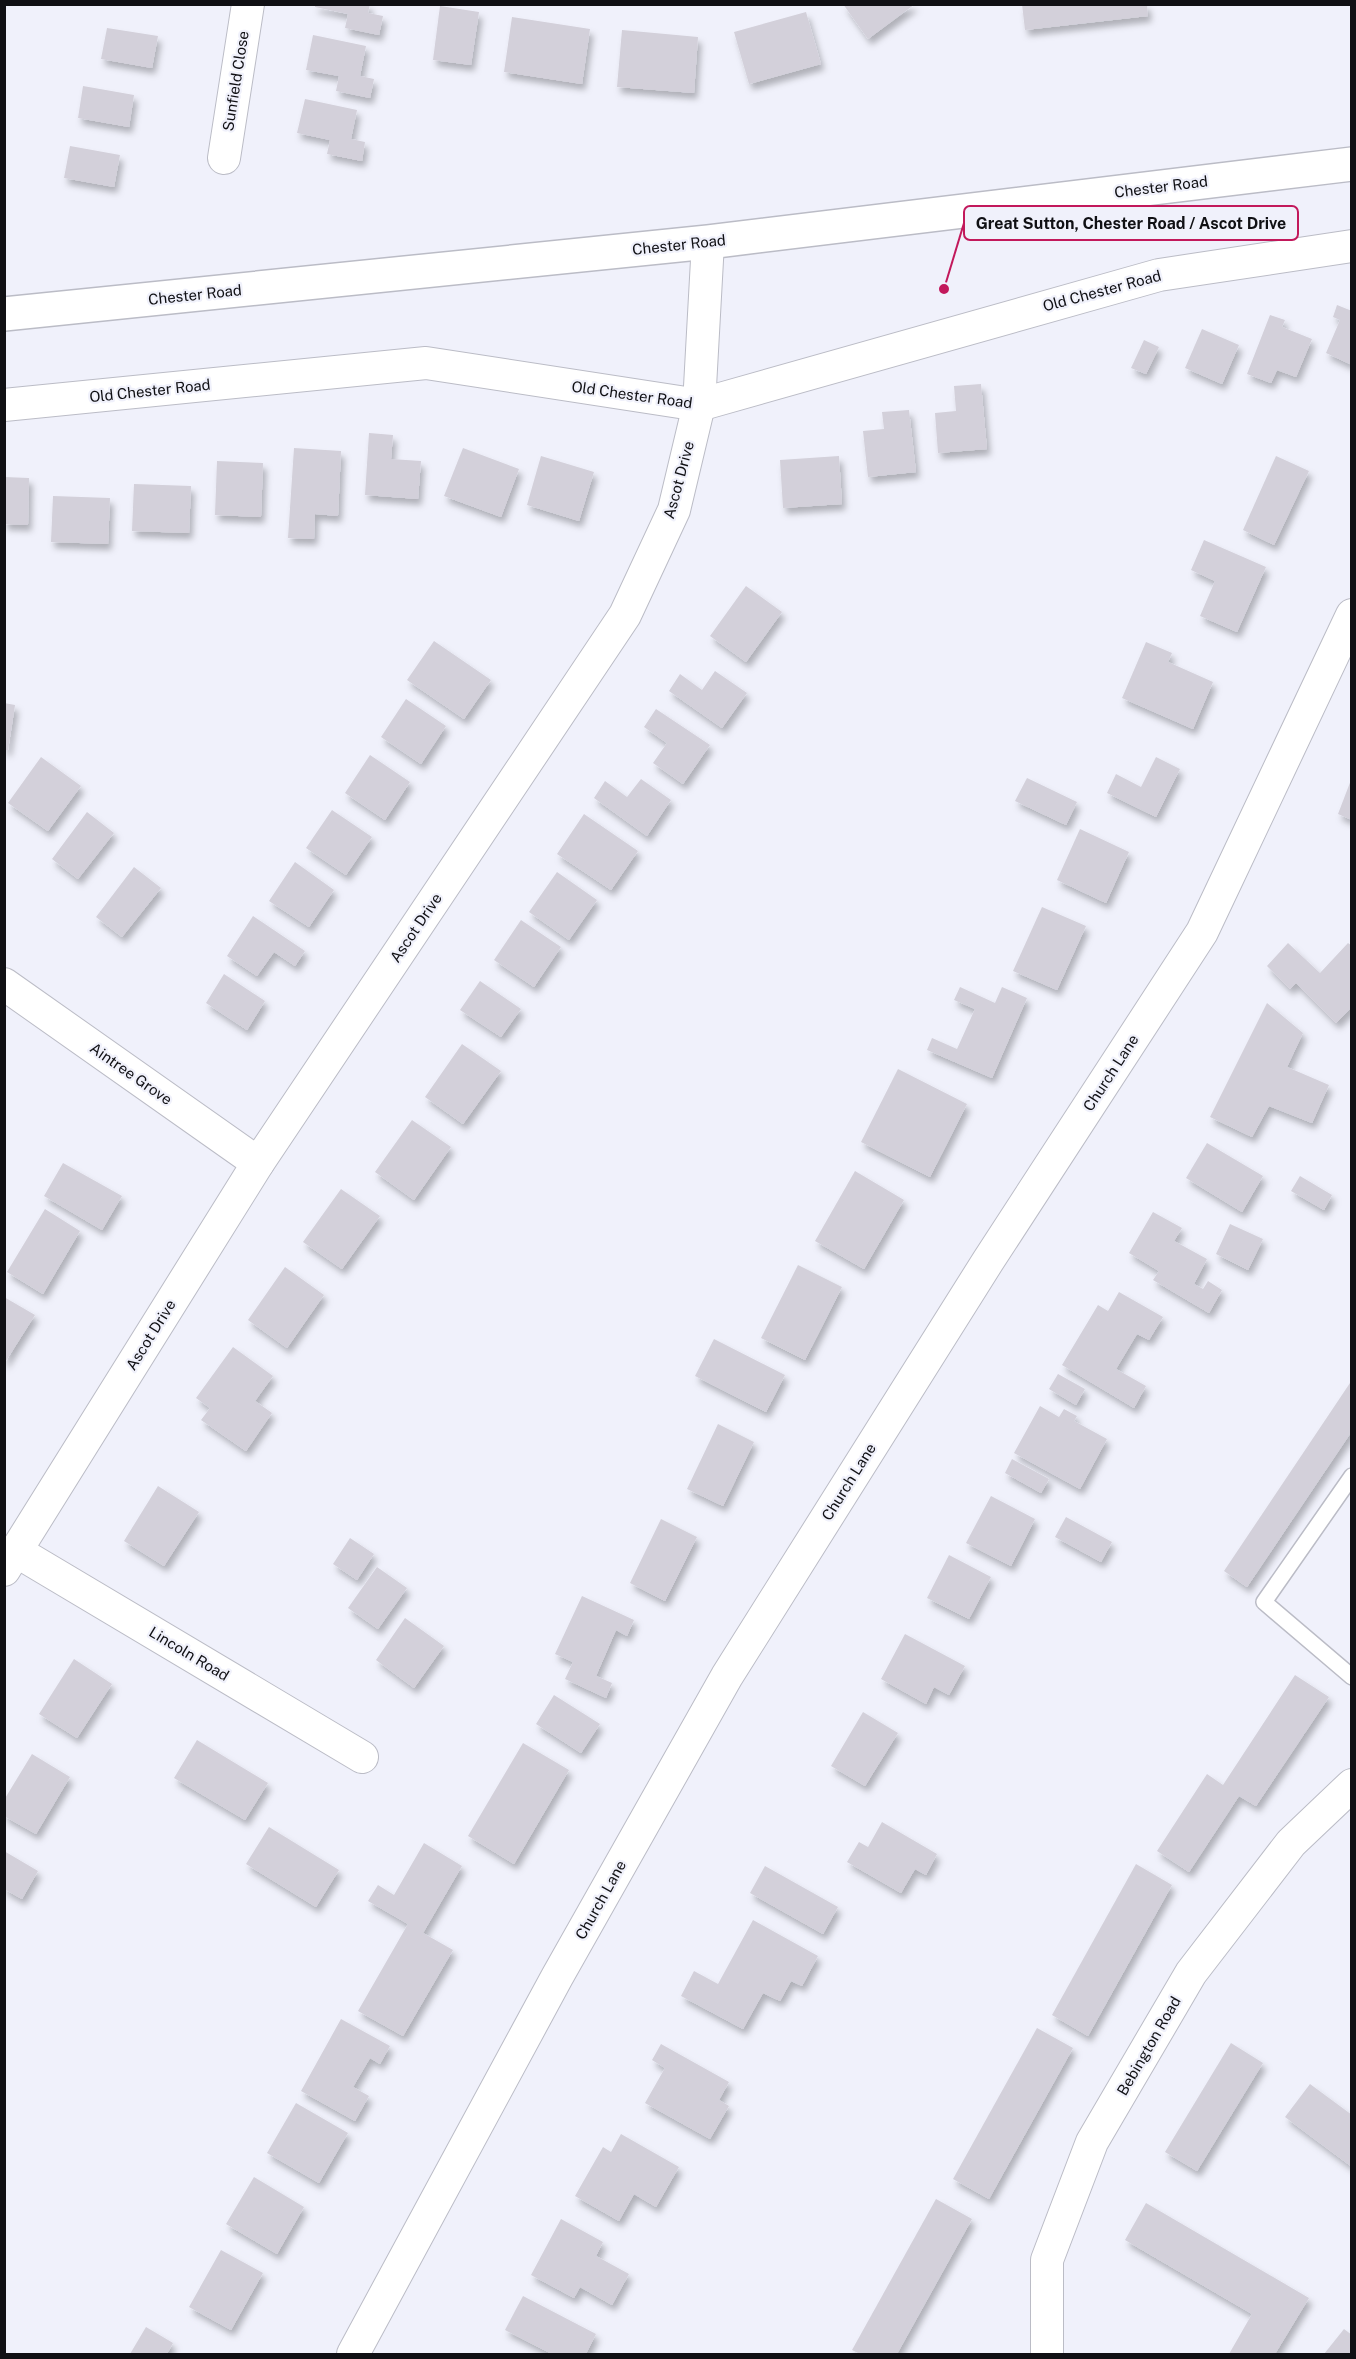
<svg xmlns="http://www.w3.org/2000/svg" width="1356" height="2359" font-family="'Public Sans',sans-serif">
<defs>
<filter id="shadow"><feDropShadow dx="3.5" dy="6" stdDeviation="3" flood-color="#0004"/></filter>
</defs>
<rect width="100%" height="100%" fill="#f0f1fb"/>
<g fill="#d3d0da" filter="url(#shadow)">
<path d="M315,4H370L368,13L383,16L379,35L345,28L348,14L315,7Z"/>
<path d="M843,4H915L868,39Z"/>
<path d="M1022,4H1147L1148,16L1025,30Z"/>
<path d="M440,6L479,12L471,65L433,60Z"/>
<path d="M806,12L821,64L749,84L734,32Z"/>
<path d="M512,17L590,29L582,84L504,72Z"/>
<path d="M107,28L158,36L152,68L101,59Z"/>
<path d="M622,30L698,37L694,93L617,87Z"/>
<path d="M313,35L366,46L360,76L374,79L370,98L336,91L339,76L306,70Z"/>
<path d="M83,86L134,95L129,127L78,118Z"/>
<path d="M305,99L357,110L351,139L365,142L362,161L327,154L330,140L297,133Z"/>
<path d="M70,146L120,155L114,187L64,178Z"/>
<path d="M1337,305L1352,311V365L1326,353L1340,320L1333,317Z"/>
<path d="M1270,315L1285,320L1282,327L1312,339L1296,377L1277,370L1271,383L1247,374Z"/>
<path d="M1202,329L1239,345L1222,384L1185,368Z"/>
<path d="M1144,340L1159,347L1146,374L1131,368Z"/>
<path d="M981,384L987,449L938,453L935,413L956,411L954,386Z"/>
<path d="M909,410L916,472L868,477L863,431L884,429L882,412Z"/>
<path d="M369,433L393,435L391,459L421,461L418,499L365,495Z"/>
<path d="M294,448L341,451L338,516L315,514L314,539L288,538Z"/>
<path d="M463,448L519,469L501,517L444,496Z"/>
<path d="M541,456L594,472L579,521L527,505Z"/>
<path d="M839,456L842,504L783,508L780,460Z"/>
<path d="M1276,456L1309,471L1274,545L1243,530Z"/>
<path d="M217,461L263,463L261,517L215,515Z"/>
<path d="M4,477L29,478L28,525L4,524Z"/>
<path d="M134,484L191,486L189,533L132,531Z"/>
<path d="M53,496L110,498L108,544L51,542Z"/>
<path d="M1204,540L1266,567L1237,632L1200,616L1215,581L1191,570Z"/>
<path d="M746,586L782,612L746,662L710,636Z"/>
<path d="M434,641L491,680L464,719L407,680Z"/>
<path d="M1146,642L1172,653L1168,662L1213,682L1193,729L1122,698Z"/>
<path d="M715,671L747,693L722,728L669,691L680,674L702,690Z"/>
<path d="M406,699L446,726L421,764L381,737Z"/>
<path d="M4,703L15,705L8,750H4Z"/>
<path d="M656,709L710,745L683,784L653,763L667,743L644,727Z"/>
<path d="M370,755L410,782L385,820L345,793Z"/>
<path d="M41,757L81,786L48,831L8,803Z"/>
<path d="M1156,757L1180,769L1156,817L1107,793L1116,774L1141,787Z"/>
<path d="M1027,778L1077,802L1066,825L1015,801Z"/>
<path d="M641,779L671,800L647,836L594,798L605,781L627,797Z"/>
<path d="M1351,780H1352V820L1338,814Z"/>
<path d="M332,810L372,837L346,875L306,848Z"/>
<path d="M87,812L114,833L78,879L52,859Z"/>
<path d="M584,814L638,851L611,890L557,854Z"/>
<path d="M1080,829L1129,852L1106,903L1057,880Z"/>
<path d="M295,862L334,890L309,927L269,901Z"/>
<path d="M134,867L161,888L122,937L96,917Z"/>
<path d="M557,872L597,900L569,940L529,912Z"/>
<path d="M1042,907L1086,926L1057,990L1013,971Z"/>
<path d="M253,916L305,951L295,966L274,952L257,976L227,956Z"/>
<path d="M521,920L561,947L534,987L494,960Z"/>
<path d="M1288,943L1320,973L1348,943L1352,946V1007L1336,1023L1296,983L1290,989L1267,966Z"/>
<path d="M224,974L265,1001L247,1030L206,1003Z"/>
<path d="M480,981L521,1009L501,1037L460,1010Z"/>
<path d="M960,987L995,1003L1002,987L1027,998L992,1078L927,1050L932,1038L957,1049L975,1009L954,1000Z"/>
<path d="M1267,1003L1303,1033L1287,1067L1329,1085L1312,1123L1269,1106L1252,1137L1210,1117Z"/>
<path d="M462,1044L501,1071L463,1124L425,1097Z"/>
<path d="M898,1069L967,1104L930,1177L861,1142Z"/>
<path d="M412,1120L451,1147L414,1200L375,1172Z"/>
<path d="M1207,1143L1263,1176L1242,1212L1186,1178Z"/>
<path d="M63,1163L122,1196L102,1230L44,1196Z"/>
<path d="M855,1171L904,1200L864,1269L815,1241Z"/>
<path d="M1300,1176L1332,1195L1324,1210L1291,1191Z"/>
<path d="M341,1189L380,1216L342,1269L303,1242Z"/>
<path d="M45,1209L80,1231L43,1294L7,1272Z"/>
<path d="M1153,1212L1182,1228L1174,1241L1207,1259L1194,1284L1203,1289L1208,1281L1222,1290L1209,1313L1153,1280L1159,1271L1129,1253Z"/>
<path d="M1230,1224L1263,1239L1248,1270L1216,1254Z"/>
<path d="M798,1265L842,1287L805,1360L761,1338Z"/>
<path d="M285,1267L324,1295L287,1348L248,1320Z"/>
<path d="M1119,1292L1163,1317L1149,1340L1137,1334L1116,1369L1146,1386L1134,1408L1062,1365L1098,1305L1108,1311Z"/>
<path d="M4,1297L35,1315L4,1364Z"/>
<path d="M714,1339L785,1375L766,1412L695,1376Z"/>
<path d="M233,1347L273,1376L255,1401L272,1413L246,1451L201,1420L210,1408L196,1398Z"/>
<path d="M1058,1374L1085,1389L1076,1405L1049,1389Z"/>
<path d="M1352,1380V1431L1247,1587L1224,1571Z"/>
<path d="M1040,1406L1059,1417L1064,1409L1077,1416L1074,1421L1107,1439L1080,1489L1014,1453Z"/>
<path d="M718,1424L754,1442L723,1506L687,1489Z"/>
<path d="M1012,1459L1049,1479L1041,1493L1005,1473Z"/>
<path d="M158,1486L199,1512L164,1566L124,1541Z"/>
<path d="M991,1496L1035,1519L1011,1566L966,1543Z"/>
<path d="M1066,1517L1112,1542L1101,1562L1055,1537Z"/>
<path d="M661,1519L697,1537L665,1601L630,1583Z"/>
<path d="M350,1538L374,1554L357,1580L333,1564Z"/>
<path d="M949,1555L991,1577L969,1619L927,1598Z"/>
<path d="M377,1567L407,1588L378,1629L348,1608Z"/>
<path d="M582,1596L634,1620L627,1636L616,1630L596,1676L612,1683L606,1698L565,1679L573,1662L555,1654Z"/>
<path d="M405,1618L444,1646L414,1688L376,1660Z"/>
<path d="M905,1634L965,1666L949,1695L934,1687L926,1704L881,1679Z"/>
<path d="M74,1659L112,1684L77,1738L39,1714Z"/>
<path d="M1295,1675L1329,1697L1256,1806L1239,1796L1189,1872L1157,1851L1207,1774L1223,1785Z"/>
<path d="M554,1695L600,1724L581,1753L536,1724Z"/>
<path d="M863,1712L898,1733L865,1786L831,1766Z"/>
<path d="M197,1740L268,1783L245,1820L174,1778Z"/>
<path d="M523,1743L569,1770L514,1864L468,1836Z"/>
<path d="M32,1754L70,1777L36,1834L4,1816V1800Z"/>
<path d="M882,1822L937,1854L926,1875L915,1869L901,1893L847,1862L859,1842L868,1847Z"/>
<path d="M269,1827L339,1870L316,1907L246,1864Z"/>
<path d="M424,1843L462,1866L423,1933L453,1950L403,2036L358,2011L408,1924L368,1901L378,1885L394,1895Z"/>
<path d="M4,1851L38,1871L22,1899L4,1889Z"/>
<path d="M1136,1864L1172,1885L1088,2036L1052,2015Z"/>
<path d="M765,1866L838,1907L823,1934L750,1893Z"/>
<path d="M753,1920L818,1956L802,1986L791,1981L780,2001L763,1993L743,2029L681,1996L694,1971L718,1984Z"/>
<path d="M341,2019L390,2046L380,2064L370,2058L353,2087L369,2096L355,2121L301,2091Z"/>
<path d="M1037,2028L1073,2048L989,2199L953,2179Z"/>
<path d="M1231,2043L1263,2063L1197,2171L1165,2152Z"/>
<path d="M661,2044L729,2082L719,2100L729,2106L710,2139L645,2103L665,2068L652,2060Z"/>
<path d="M1310,2084L1352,2115V2167L1285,2117Z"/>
<path d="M296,2103L348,2133L319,2183L267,2153Z"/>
<path d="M621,2134L679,2167L656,2207L634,2194L619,2221L575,2196L603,2147L611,2152Z"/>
<path d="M254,2177L304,2207L277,2254L226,2224Z"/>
<path d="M936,2199L972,2219L897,2354H860L852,2350Z"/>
<path d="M1146,2203L1309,2298L1275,2354H1229L1252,2314L1125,2240Z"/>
<path d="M561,2219L603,2242L596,2256L629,2274L612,2305L580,2287L574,2298L531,2275Z"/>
<path d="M221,2250L263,2273L231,2330L189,2307Z"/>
<path d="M523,2296L596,2334L586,2354H552L505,2330Z"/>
<path d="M146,2327L173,2343L167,2354H130Z"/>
<path d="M1344,2329L1352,2335V2354H1324Z"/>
</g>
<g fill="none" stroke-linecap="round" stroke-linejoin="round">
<defs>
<path id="service" d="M1352,1476L1264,1602L1352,1677"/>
<g id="minor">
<path d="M224,158L248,4"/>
<path d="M4,405L426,363L699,405L1159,275L1352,246"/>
<path d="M4,984L258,1163"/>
<path d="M16,1551L362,1757"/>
<path d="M4,1570L258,1163L625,615L674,510L699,405L708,242"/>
<path d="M353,2354L557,1977L727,1676L988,1261L1202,932L1352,615"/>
<path d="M1047,2354V2260L1092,2142L1191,1973L1291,1843L1352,1785"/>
</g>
<path id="primary" d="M4,314L708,242L1352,164"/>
</defs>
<use href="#service" stroke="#bbbcc6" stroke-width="18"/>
<use href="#minor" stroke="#bbbcc6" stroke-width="34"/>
<use href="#primary" stroke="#bbbcc6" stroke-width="36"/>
<use href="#service" stroke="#fff" stroke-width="15"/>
<use href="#minor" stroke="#fff" stroke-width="32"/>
<use href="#primary" stroke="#fff" stroke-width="33"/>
</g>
<g text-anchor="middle" stroke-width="4.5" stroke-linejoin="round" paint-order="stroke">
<g font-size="15" fill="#101014" stroke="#f0f1fb">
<text transform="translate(236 81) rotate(-81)" y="5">Sunfield Close</text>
<text transform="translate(1161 187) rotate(-7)" y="5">Chester Road</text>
<text transform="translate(679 245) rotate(-6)" y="5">Chester Road</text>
<text transform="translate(1102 291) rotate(-15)" y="5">Old Chester Road</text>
<text transform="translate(195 295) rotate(-6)" y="5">Chester Road</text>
<text transform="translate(150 391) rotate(-6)" y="5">Old Chester Road</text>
<text transform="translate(632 395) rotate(8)" y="5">Old Chester Road</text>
<text transform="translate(679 480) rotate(-75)" y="5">Ascot Drive</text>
<text transform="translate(416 928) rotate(-56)" y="5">Ascot Drive</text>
<text transform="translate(1111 1073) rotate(-57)" y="5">Church Lane</text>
<text transform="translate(131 1074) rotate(35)" y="5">Aintree Grove</text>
<text transform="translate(151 1335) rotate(-58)" y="5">Ascot Drive</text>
<text transform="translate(849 1482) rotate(-58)" y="5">Church Lane</text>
<text transform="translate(189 1654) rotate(31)" y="5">Lincoln Road</text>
<text transform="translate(601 1900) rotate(-61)" y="5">Church Lane</text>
<text transform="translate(1149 2046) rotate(-60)" y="5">Bebington Road</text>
</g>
</g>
<path fill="none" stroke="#c2185b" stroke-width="2" d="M944 289L964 223"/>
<circle fill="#c2185b" stroke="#f0f1fb" stroke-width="2" cx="944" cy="289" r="6"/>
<rect fill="#f0f1fb" stroke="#c2185b" stroke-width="2" x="964" y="206" width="334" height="34" rx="6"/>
<g font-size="16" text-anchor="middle" font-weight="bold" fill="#101014">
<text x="1131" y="229">Great Sutton, Chester Road / Ascot Drive</text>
</g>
<rect width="1356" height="2359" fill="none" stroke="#101014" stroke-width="12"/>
</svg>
